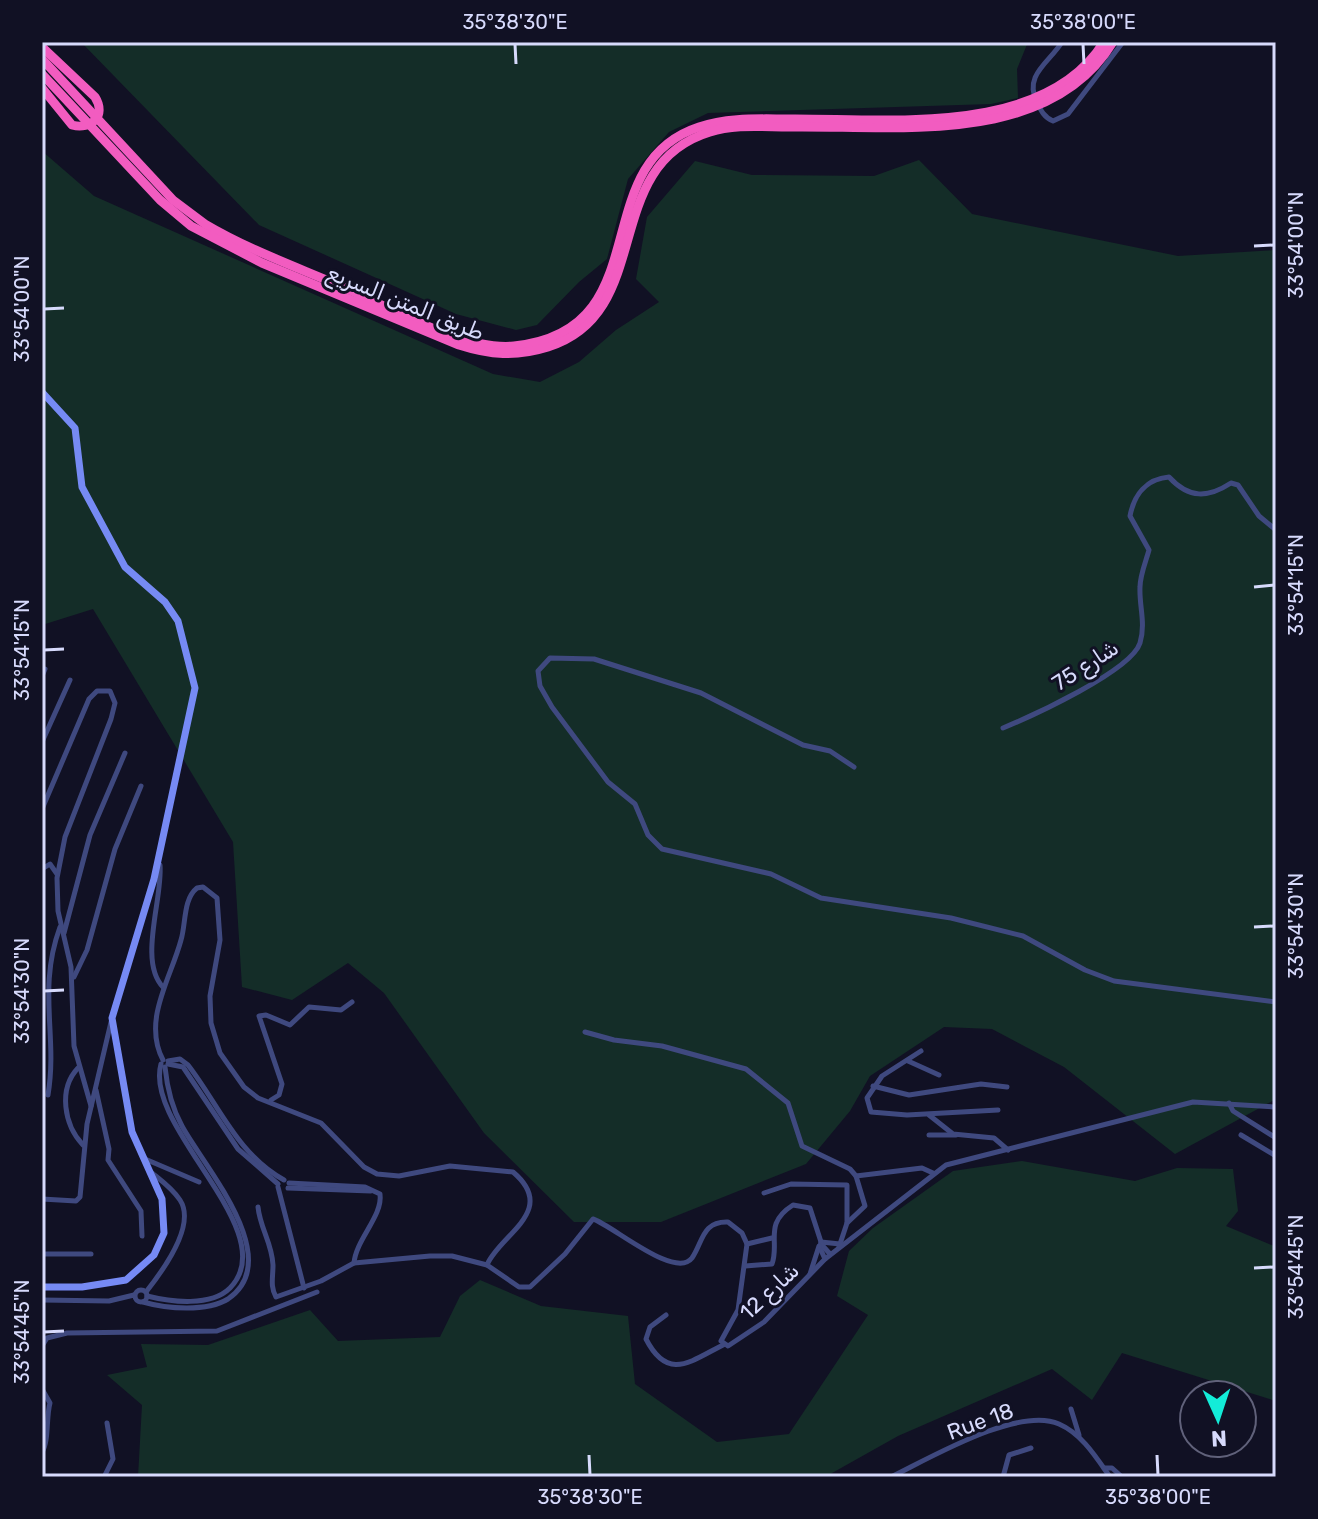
<svg xmlns="http://www.w3.org/2000/svg" width="1318" height="1519" font-family="Rubik,'Noto Naskh Arabic',sans-serif">
<rect width="100%" height="100%" fill="#111124"/>
<g fill="#142d28">
<path d="M81,42H1028L1017,69L1018,98L991,104L708,113L669,132L628,179L607,259L579,282L537,325L516,330L456,314L259,225Z"/>
<path d="M42,151L94,196L493,374L540,382L579,362L616,330L659,302L636,279L647,217L695,161L752,175L874,176L919,160L972,214L1178,256L1276,250V1099L1175,1154L1064,1067L992,1029L944,1027L870,1076L850,1111L806,1164L661,1222H574L484,1133L384,993L348,963L292,1000L242,987L233,842L93,609L42,625Z"/>
<path d="M1022,1161L1135,1181L1177,1168L1233,1169L1238,1211L1226,1226L1274,1246L1276,1251V1401L1122,1353L1092,1400L1052,1369L898,1436L825,1477H138L142,1405L107,1375L147,1367L141,1344L208,1345L310,1310L338,1341L440,1337L460,1296L480,1280L541,1306L628,1316L635,1384L717,1442L789,1434L868,1315L837,1296L849,1251L873,1228L953,1171Z"/>
</g>
<g fill="none" stroke-linecap="round" stroke-linejoin="round">
<g stroke="#3f497f" stroke-width="5">
<path d="M1062,42C1050,62 1023,75 1037,102C1041,111 1044,117 1053,121L1068,114L1123,42"/>
<path d="M42,676L45,669"/>
<path d="M1003,728C1032,716 1131,671 1140,643C1146,623 1139,606 1140,587C1140,575 1146,561 1149,550L1130,516C1134,495 1146,479 1169,477C1189,499 1208,498 1231,483L1238,485L1259,516L1276,530"/>
<path d="M42,742L70,680"/>
<path d="M854,767L830,751L803,745L701,693L594,659L550,658L538,671L540,686L552,707L608,782L635,804L648,835L662,849L771,874L821,898L951,918L1023,936L1085,970L1114,981L1276,1002"/>
<path d="M42,809L89,699L97,691H110L115,703L111,719L65,837L57,878L58,911L71,967L74,1046L91,1106"/>
<path d="M160,865C163,898 138,961 163,987"/>
<path d="M42,869L50,864L57,874"/>
<path d="M64,933L90,835L125,753"/>
<path d="M74,977L87,950L115,849L141,786"/>
<path d="M585,1032L614,1040L662,1046L746,1069L788,1103L802,1146L850,1169L856,1176"/>
<path d="M921,1051L882,1076L867,1098L871,1112L907,1115L998,1110"/>
<path d="M163,1060C142,1020 171,978 181,940C186,924 183,899 197,888L203,887L217,898L220,940L210,996L211,1023L220,1053L244,1087L258,1098L321,1123L364,1167L377,1174L399,1176L450,1166L513,1172C559,1211 499,1235 487,1265"/>
<path d="M168,1061L180,1059L188,1065C219,1105 237,1154 284,1180"/>
<path d="M908,1061L939,1075"/>
<path d="M168,1064L183,1067L238,1149L278,1184"/>
<path d="M78,1068C58,1089 64,1125 83,1145"/>
<path d="M873,1086L909,1095L981,1084L1007,1087"/>
<path d="M96,1090L109,1149L108,1160L141,1211L142,1236"/>
<path d="M48,1095C58,1035 37,990 60,927"/>
<path d="M271,1100L279,1095L282,1084L259,1016L266,1015L290,1025L309,1007L341,1010L352,1002"/>
<path d="M1229,1103L1233,1111L1276,1138"/>
<path d="M929,1115L953,1134L994,1138L1008,1150"/>
<path d="M929,1135H956"/>
<path d="M1241,1135L1276,1156"/>
<path d="M145,1159L199,1182"/>
<path d="M289,1183L365,1187L380,1194C383,1216 356,1239 354,1263"/>
<path d="M278,1187L304,1288"/>
<path d="M288,1188L371,1191"/>
<path d="M764,1193L791,1184L847,1185V1223L839,1247"/>
<path d="M42,1199L76,1201L80,1197L87,1124L111,1022"/>
<path d="M258,1207C260,1228 272,1243 273,1265C273,1278 270,1286 276,1297L321,1281L354,1263L430,1256H452L487,1265L519,1287H530L565,1254L593,1219C612,1225 675,1280 692,1258C703,1242 702,1221 728,1222L742,1233L747,1244L738,1310L721,1341L728,1346L764,1322L825,1259L946,1165L1193,1102L1276,1107"/>
<path d="M847,1223L865,1206L856,1176L922,1168L933,1173"/>
<path d="M747,1244L772,1238"/>
<path d="M42,1254H91"/>
<path d="M825,1259L820,1248L821,1242L840,1244"/>
<path d="M745,1266L772,1264C780,1242 763,1224 793,1205L810,1208L822,1245L830,1254"/>
<path d="M810,1274L819,1246"/>
<circle cx="141" cy="1296" r="6"/>
<path d="M146,1292C161,1273 197,1226 180,1200C173,1189 162,1181 152,1173"/>
<path d="M147,1296C171,1302 211,1307 230,1288C285,1232 143,1128 161,1064"/>
<path d="M42,1300L109,1301L134,1295"/>
<path d="M143,1302C167,1309 207,1312 228,1299C287,1259 202,1164 182,1126C172,1108 167,1087 165,1067"/>
<path d="M666,1315L650,1327L646,1339C668,1382 691,1361 723,1345"/>
<path d="M42,1346L47,1338L67,1333L217,1331L317,1292"/>
<path d="M42,1389L50,1403C46,1417 49,1442 42,1452"/>
<path d="M1071,1409L1079,1435"/>
<path d="M1104,1468H1112L1122,1477"/>
<path d="M104,1477L113,1459L107,1423"/>
<path d="M891,1477C930,1458 1018,1406 1059,1424C1082,1434 1096,1457 1110,1477"/>
<path d="M1003,1477L1009,1455L1031,1448"/>
</g>
<path stroke="#768af4" stroke-width="7" d="M42,392L75,428L82,487L125,567L165,602L178,621L195,688L154,879L112,1018L132,1132L162,1199L164,1233L154,1255L126,1280L82,1287H42"/>
<g stroke="#f25cc0" stroke-width="9">
<path d="M42,47L95,97C107,116 91,130 72,125L42,88"/>
<path d="M42,59L173,200L205,224C249,250 297,267 343,287C390,307 463,351 514,346C662,331 583,165 699,127C728,117 759,119 789,119C887,118 1044,138 1104,42"/>
<path d="M42,74L160,200L191,226L262,263L459,345C490,355 516,357 548,347C657,313 598,166 710,132C734,124 763,127 789,127C894,125 1049,148 1113,42"/>
</g>
</g>
<path fill="none" stroke="#d7dafc" stroke-width="3" d="M515,44L516,64M1083,44L1084,64M1254,246L1274,245M44,309L64,308M1254,587L1274,585M44,650L64,649M1254,927L1274,926M44,991L64,990M1254,1268L1274,1267M44,1332L64,1331M589,1455L590,1475M1157,1455L1158,1475"/>
<g text-anchor="middle" stroke-width="6" stroke-linejoin="round" paint-order="stroke">
<g font-size="22" fill="#d7dafc" stroke="#111124">
<text transform="translate(406 302) rotate(22)" y="8">طريق المتن السريع</text>
<text transform="translate(1085 665) rotate(-33)" y="8">شارع 75</text>
<text transform="translate(769 1291) rotate(-43)" y="8">شارع 12</text>
<text transform="translate(980 1421) rotate(-20)" y="8">Rue 18</text>
</g>
</g>
<rect width="1318" height="1519" fill="none" stroke="#111124" stroke-width="88"/>
<g transform="translate(1218 1419) rotate(177)"><circle r="38" fill="#111124" stroke="#60617a" stroke-width="2"/>
<path d="M0-6L14 30L0 20L-14 30Z" fill="#13ecd8"/>
<text y="-12" font-size="22" font-weight="bold" text-anchor="middle" fill="#d7dafc">N</text>
</g>
<rect x="44" y="44" width="1230" height="1431" fill="none" stroke="#d7dafc" stroke-width="3"/>
<g font-size="20" text-anchor="middle" fill="#d7dafc">
<text x="515" y="29">35°38'30"E</text>
<text x="1083" y="29">35°38'00"E</text>
<text transform="translate(1296 245) rotate(-90)" y="7">33°54'00"N</text>
<text transform="translate(22 309) rotate(-90)" y="7">33°54'00"N</text>
<text transform="translate(1296 585) rotate(-90)" y="7">33°54'15"N</text>
<text transform="translate(22 650) rotate(-90)" y="7">33°54'15"N</text>
<text transform="translate(1296 926) rotate(-90)" y="7">33°54'30"N</text>
<text transform="translate(22 991) rotate(-90)" y="7">33°54'30"N</text>
<text transform="translate(1296 1267) rotate(-90)" y="7">33°54'45"N</text>
<text transform="translate(22 1332) rotate(-90)" y="7">33°54'45"N</text>
<text x="590" y="1504">35°38'30"E</text>
<text x="1158" y="1504">35°38'00"E</text>
</g>
</svg>
